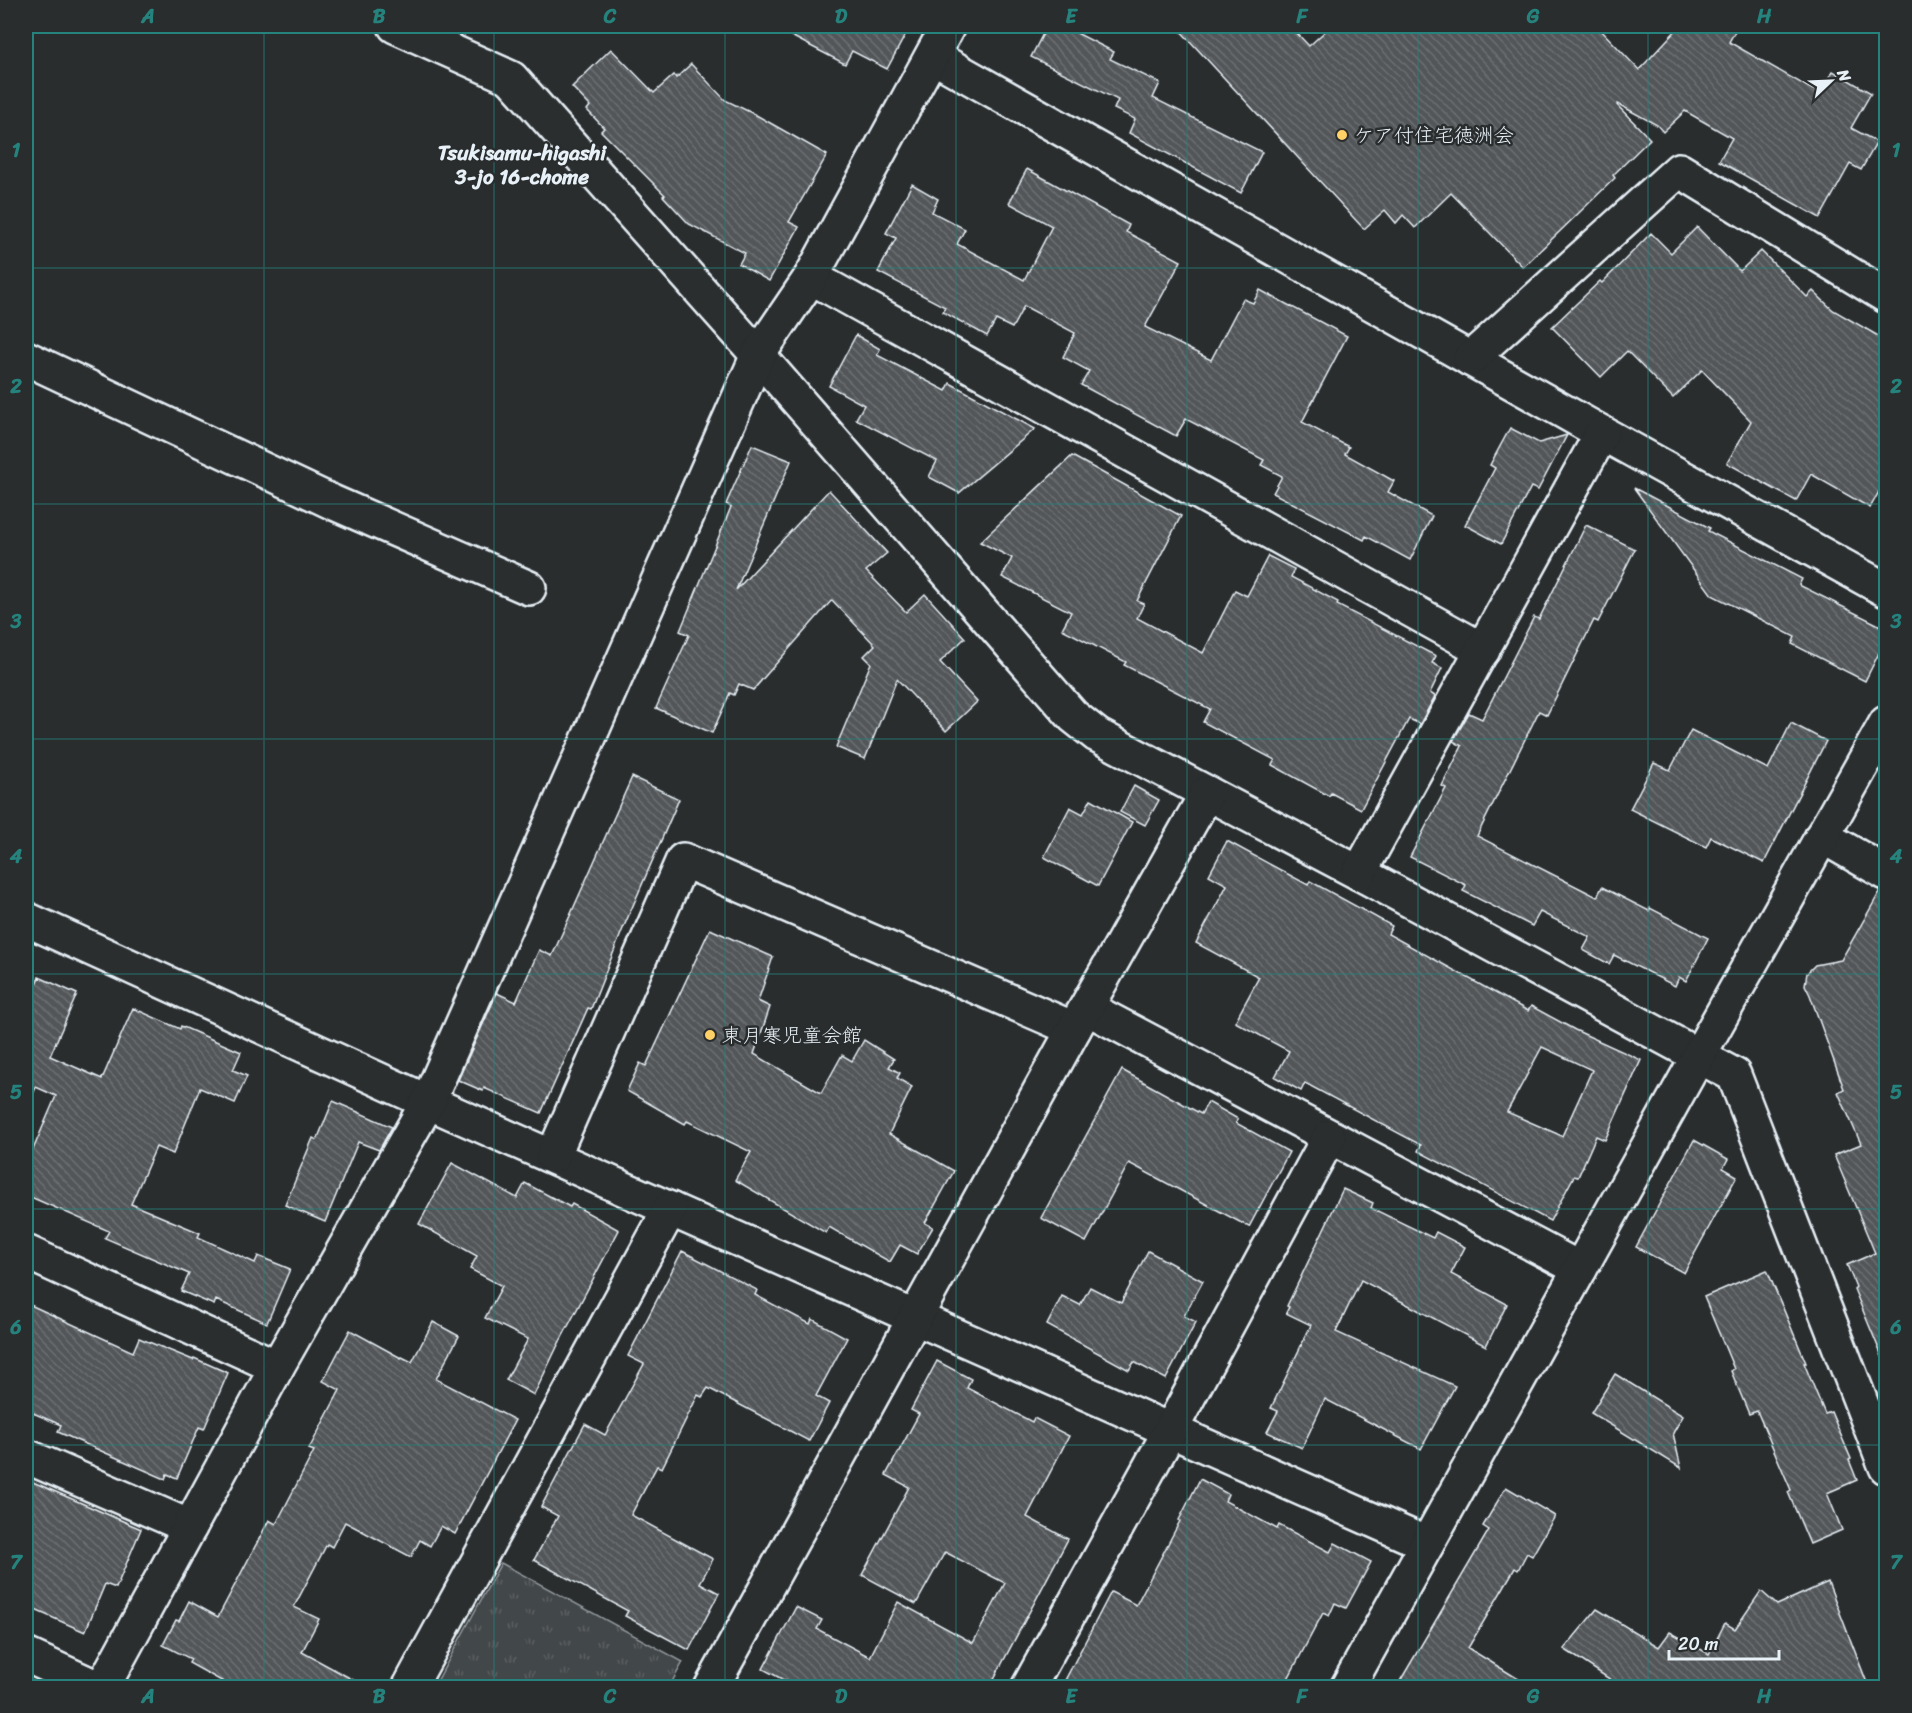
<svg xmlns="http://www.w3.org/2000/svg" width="1912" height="1713" font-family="Sriracha,'Klee One',sans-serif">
<defs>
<pattern id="park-tufts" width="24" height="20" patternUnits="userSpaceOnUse" patternTransform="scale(1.5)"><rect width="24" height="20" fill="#424648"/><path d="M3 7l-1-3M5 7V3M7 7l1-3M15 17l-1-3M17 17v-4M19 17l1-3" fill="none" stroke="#5d6163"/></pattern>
<pattern id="building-back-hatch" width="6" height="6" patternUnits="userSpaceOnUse" patternTransform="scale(1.5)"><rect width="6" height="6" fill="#535759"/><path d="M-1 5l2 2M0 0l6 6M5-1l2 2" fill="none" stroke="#6c7072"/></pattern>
</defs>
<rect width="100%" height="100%" fill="#2a2d2e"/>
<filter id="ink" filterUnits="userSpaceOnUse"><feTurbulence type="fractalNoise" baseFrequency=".0167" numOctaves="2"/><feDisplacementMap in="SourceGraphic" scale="12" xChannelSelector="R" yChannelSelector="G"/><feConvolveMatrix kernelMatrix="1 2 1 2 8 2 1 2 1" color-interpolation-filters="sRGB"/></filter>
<g filter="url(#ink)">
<path fill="url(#park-tufts)" stroke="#959ca0" stroke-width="1.5" d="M501,1563L683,1662L669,1687H434Z"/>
<g fill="url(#building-back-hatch)" stroke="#e8f1f8" stroke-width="1.5" fill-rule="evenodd">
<path d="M772,26H910L887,69L852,51L845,64Z"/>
<path d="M1047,26H1063L1114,52L1110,59L1160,83L1153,98L1262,152L1241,193L1129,133L1135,119L1114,109L1118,100L1031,57Z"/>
<path d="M1176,26H1290L1309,46L1331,26H1597L1639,70L1680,26H1738L1729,42L1820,94L1833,71L1871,93L1851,128L1877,142L1861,170L1850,164L1820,218L1719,161L1732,138L1685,111L1663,132L1657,125L1618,104L1617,105L1650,139L1613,175L1615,178L1523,267L1451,193L1415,228L1403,215L1396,223L1385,210L1364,229Z"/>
<path d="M611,49L654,93L674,75L676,78L691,64L725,100L756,115L827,155L789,222L799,227L769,281L739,264L745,253L689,224L663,196L665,195L601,131L604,128L587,110L590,106L572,87Z"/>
<path d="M1027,169L1129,225L1126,232L1181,261L1145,327L1211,360L1243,299L1253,303L1260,290L1347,336L1302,422L1349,447L1345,454L1394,481L1388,492L1432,516L1410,560L1366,536L1364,540L1273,493L1282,476L1261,465L1264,460L1186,419L1176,436L1081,385L1089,371L1063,357L1075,333L1024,306L1012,328L996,320L987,336L943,312L945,307L878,272L896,238L886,233L912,184L938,199L932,212L965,229L957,244L1024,280L1052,226L1009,203Z"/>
<path d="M1697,227L1740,271L1761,251L1807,297L1813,291L1833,310L1887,341V477L1870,508L1811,474L1796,501L1727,463L1751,421L1702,370L1673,398L1627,351L1601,377L1552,327L1600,281L1602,283L1651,233L1671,253Z"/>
<path d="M856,335L880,349L877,355L946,391L950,383L1035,429L959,493L929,477L937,461L856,419L864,405L829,386Z"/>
<path d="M1510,428L1539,443L1567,435L1538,490L1531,487L1501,544L1465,525L1495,468L1490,465Z"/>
<path d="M752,445L791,461L736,590L829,490L887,553L866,571L906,612L925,594L965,638L940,662L977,702L946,731L897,679L865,759L836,747L871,663L864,656L875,645L832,600L753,690L739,684L734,695L730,693L712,733L656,708L689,635L680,631L731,507L726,504Z"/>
<path d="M1072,456L1181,516L1137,601L1144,604L1137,618L1203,653L1235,590L1247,596L1268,556L1294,569L1291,577L1338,602L1337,605L1436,656L1432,663L1442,668L1430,693L1435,696L1420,724L1409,719L1361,809L1331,793L1329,796L1272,765L1275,760L1203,722L1210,709L1124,665L1126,662L1062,629L1071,612L1002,577L1012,558L980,542Z"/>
<path d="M1634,488L1710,528L1708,531L1802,579L1799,585L1887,629V637L1865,681L1792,644L1795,637L1712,595Z"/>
<path d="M1586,525L1635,549L1598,622L1594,620L1547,715L1539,711L1477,836L1597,897L1602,887L1649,911L1650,908L1708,938L1686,981L1679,977L1675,986L1614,955L1609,964L1583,950L1590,937L1540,912L1532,926L1463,891L1466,885L1410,857L1446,788L1442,786L1462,746L1453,741L1469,713L1482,719L1534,617L1539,619Z"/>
<path d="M1791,723L1826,741L1764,863L1711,837L1706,847L1630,809L1654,763L1670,770L1691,730L1768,769Z"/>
<path d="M632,777L679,799L622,931L591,1009L588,1008L541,1113L484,1088L483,1091L458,1080L497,993L516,1002L539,950L552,956Z"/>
<path d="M1134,786L1159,800L1145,825L1120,812Z"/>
<path d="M1091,799L1132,822L1098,886L1044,857L1070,807L1083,814Z"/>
<path d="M1227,841L1308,885L1310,881L1392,926L1388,934L1528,1011L1531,1006L1575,1030L1641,1060L1605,1140L1596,1136L1578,1177L1574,1176L1550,1221L1418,1151L1421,1145L1305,1083L1301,1091L1275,1077L1289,1051L1235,1022L1259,977L1196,943L1227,885L1209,875ZM1542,1047L1592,1070L1562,1136L1507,1112Z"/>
<path d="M1881,890L1887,892L1886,1366L1854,1289L1856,1287L1847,1265L1875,1253L1834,1155L1861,1144L1838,1092L1844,1089L1810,995L1805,985L1807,973L1815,965L1841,960Z"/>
<path d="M710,929L773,957L758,1001L770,1007L754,1054L821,1093L842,1055L852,1061L864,1040L894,1059L889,1067L900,1073L897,1078L912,1087L889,1134L954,1171L925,1223L933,1227L917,1254L900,1245L890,1262L829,1227L826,1233L735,1180L751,1152L687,1121L685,1124L627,1091L640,1063L646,1066Z"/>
<path d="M39,977L77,994L50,1056L102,1079L133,1008L180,1029L181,1026L241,1052L233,1070L247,1076L235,1103L200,1088L173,1154L156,1147L131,1204L200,1233L198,1237L255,1263L258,1256L290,1269L267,1323L216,1300L214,1305L181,1291L189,1274L105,1238L109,1231L26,1195V1166L56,1096L36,1087L26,1111V1007Z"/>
<path d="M1122,1070L1201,1114L1208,1102L1238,1119L1236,1123L1289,1152L1249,1227L1129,1163L1086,1242L1041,1218Z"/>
<path d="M333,1101L392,1127L379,1150L358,1142L325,1222L285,1205L313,1138L317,1140Z"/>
<path d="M1694,1140L1728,1159L1723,1168L1737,1176L1684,1273L1636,1247Z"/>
<path d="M452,1163L517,1198L525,1183L570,1207L572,1204L619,1230L557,1347L534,1395L506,1380L528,1339L485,1318L502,1286L470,1269L477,1256L419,1224Z"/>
<path d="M1343,1189L1373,1203L1371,1208L1433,1238L1436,1232L1465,1247L1451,1274L1507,1304L1486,1346L1361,1280L1336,1332L1455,1386L1421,1449L1325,1399L1302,1448L1267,1432L1278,1411L1271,1408L1311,1325L1286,1313L1289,1307L1287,1306Z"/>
<path d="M682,1251L757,1290L755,1295L810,1324L812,1319L847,1338L816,1396L829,1403L809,1441L708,1388L702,1397L698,1395L662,1468L657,1466L631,1515L713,1559L700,1583L719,1593L689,1650L625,1616L628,1611L534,1560L558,1516L541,1507L585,1424L605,1435L644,1364L628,1356Z"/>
<path d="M1148,1251L1203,1281L1184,1316L1196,1322L1166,1379L1134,1362L1129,1370L1047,1325L1062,1296L1080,1305L1090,1287L1121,1303Z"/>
<path d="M1767,1270L1806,1363H1804L1825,1414L1831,1412L1851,1459L1849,1460L1857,1480L1827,1493L1842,1530L1810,1544L1788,1492L1791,1490L1757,1411L1749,1414L1731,1371L1734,1369L1704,1297Z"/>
<path d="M26,1303L133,1352L139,1338L193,1360L194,1358L228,1373L204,1429L199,1427L177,1478L167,1474L165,1479L58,1432L61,1425L26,1410Z"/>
<path d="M433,1322L459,1336L436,1379L515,1420L455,1534L441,1526L430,1546L420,1540L411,1557L345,1522L332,1547L327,1544L294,1607L319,1619L302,1652L368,1688H234L189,1663L191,1659L163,1645L176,1620L179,1621L189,1601L218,1617L269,1520L276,1524L314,1451L309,1449L340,1390L323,1381L350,1330L401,1358L402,1357L412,1362Z"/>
<path d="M937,1361L971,1379L967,1388L1032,1422L1034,1418L1069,1436L1027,1517L1068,1539L989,1688H799L763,1669L796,1607L822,1620L817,1629L870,1657L898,1602L973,1643L1005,1583L945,1552L916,1604L862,1575L909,1487L886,1475L919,1414L911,1410Z"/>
<path d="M1615,1374L1683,1416L1673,1433L1681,1468L1591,1413Z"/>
<path d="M26,1479L141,1529L116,1588L105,1584L85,1632L26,1606Z"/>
<path d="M1200,1479L1228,1494L1225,1501L1277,1529L1279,1525L1330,1552L1335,1543L1371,1562L1346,1608L1335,1603L1329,1616L1323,1613L1283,1688H1061L1111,1592L1136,1605L1180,1521L1179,1520Z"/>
<path d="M1506,1487L1555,1516L1532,1556L1527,1553L1518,1570L1515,1568L1468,1648L1533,1688H1396L1489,1530L1483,1526Z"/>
<path d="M1828,1582L1869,1688H1623L1564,1649L1597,1609L1659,1647L1670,1632L1709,1654L1725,1623L1735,1629L1761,1591L1777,1605Z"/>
</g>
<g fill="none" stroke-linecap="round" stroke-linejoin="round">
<defs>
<g id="minor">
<path d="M395,26L511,78L758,355L1073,716L1097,735L1359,873L1734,1075L1886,1467"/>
<path d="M932,56L1602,433L1886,590"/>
<path d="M811,277L1483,650"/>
<path d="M26,358L332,502L529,588"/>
<path d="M1470,359L1679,170L1886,296"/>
<path d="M1822,836L1886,873"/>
<path d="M1359,873L1602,433"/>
<path d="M26,919L428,1102L1427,1544"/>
<path d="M1087,1008L1580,1269"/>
<path d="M553,1156L683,860L1074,1029"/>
<path d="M26,1252L277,1367"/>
<path d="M26,1456L190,1527"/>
<path d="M26,1655L98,1688"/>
<path d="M102,1688L277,1367L428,1102L758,355L811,277L948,26"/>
<path d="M409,1688L670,1209"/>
<path d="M711,1688L1074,1029L1207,793"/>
<path d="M1028,1688L1170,1431L1329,1137"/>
<path d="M1347,1688L1699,1055L1886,723"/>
</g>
</defs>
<use href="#minor" stroke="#e8f1f8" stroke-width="38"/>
<use href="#minor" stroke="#2a2d2e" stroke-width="33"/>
</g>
</g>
<path fill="none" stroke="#25827c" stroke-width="1.5" stroke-opacity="0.55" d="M264,26V1688M494,26V1688M725,26V1688M956,26V1688M1187,26V1688M1418,26V1688M1648,26V1688M26,268H1886M26,504H1886M26,739H1886M26,974H1886M26,1209H1886M26,1445H1886"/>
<g fill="#ffd166" stroke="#2a2d2e" stroke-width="2">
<circle cx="1342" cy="135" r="6"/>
<circle cx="710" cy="1035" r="6"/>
</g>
<g text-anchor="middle" stroke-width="5" stroke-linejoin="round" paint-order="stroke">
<g font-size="20" fill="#e8f1f8" stroke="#2a2d2e" text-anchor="start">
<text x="1354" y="142">ケア付住宅徳洲会</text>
<text x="722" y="1042">東月寒児童会館</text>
</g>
<g font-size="21" font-weight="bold" fill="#e8f1f8" stroke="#2a2d2e">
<text x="522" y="160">Tsukisamu-higashi<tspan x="522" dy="24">3-jo 16-chome</tspan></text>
</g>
</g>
<rect width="1912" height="1713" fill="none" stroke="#2a2d2e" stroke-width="66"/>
<g transform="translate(1831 81) rotate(67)" stroke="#2a2d2e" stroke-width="4.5" paint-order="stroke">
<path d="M0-4.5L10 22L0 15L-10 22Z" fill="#e8f1f8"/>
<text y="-9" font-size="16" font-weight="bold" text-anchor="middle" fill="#e8f1f8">N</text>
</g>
<path d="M1669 1650v9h110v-9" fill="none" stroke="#e8f1f8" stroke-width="3"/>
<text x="1678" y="1650" font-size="18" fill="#e8f1f8" stroke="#2a2d2e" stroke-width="4.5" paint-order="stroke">20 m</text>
<rect x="33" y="33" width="1846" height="1647" fill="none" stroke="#25827c" stroke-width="2"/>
<g font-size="20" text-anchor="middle" font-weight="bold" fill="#25827c">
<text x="148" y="23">A</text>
<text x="379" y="23">B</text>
<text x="610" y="23">C</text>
<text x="841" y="23">D</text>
<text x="1071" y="23">E</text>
<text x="1302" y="23">F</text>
<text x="1533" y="23">G</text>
<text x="1764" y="23">H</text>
<text x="16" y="157">1</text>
<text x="1896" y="157">1</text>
<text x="16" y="393">2</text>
<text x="1896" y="393">2</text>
<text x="16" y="628">3</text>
<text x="1896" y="628">3</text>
<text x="16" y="863">4</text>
<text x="1896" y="863">4</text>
<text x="16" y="1099">5</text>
<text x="1896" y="1099">5</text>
<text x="16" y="1334">6</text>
<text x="1896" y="1334">6</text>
<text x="16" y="1569">7</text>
<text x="1896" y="1569">7</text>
<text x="148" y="1703">A</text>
<text x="379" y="1703">B</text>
<text x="610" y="1703">C</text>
<text x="841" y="1703">D</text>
<text x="1071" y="1703">E</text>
<text x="1302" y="1703">F</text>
<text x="1533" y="1703">G</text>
<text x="1764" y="1703">H</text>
</g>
</svg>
